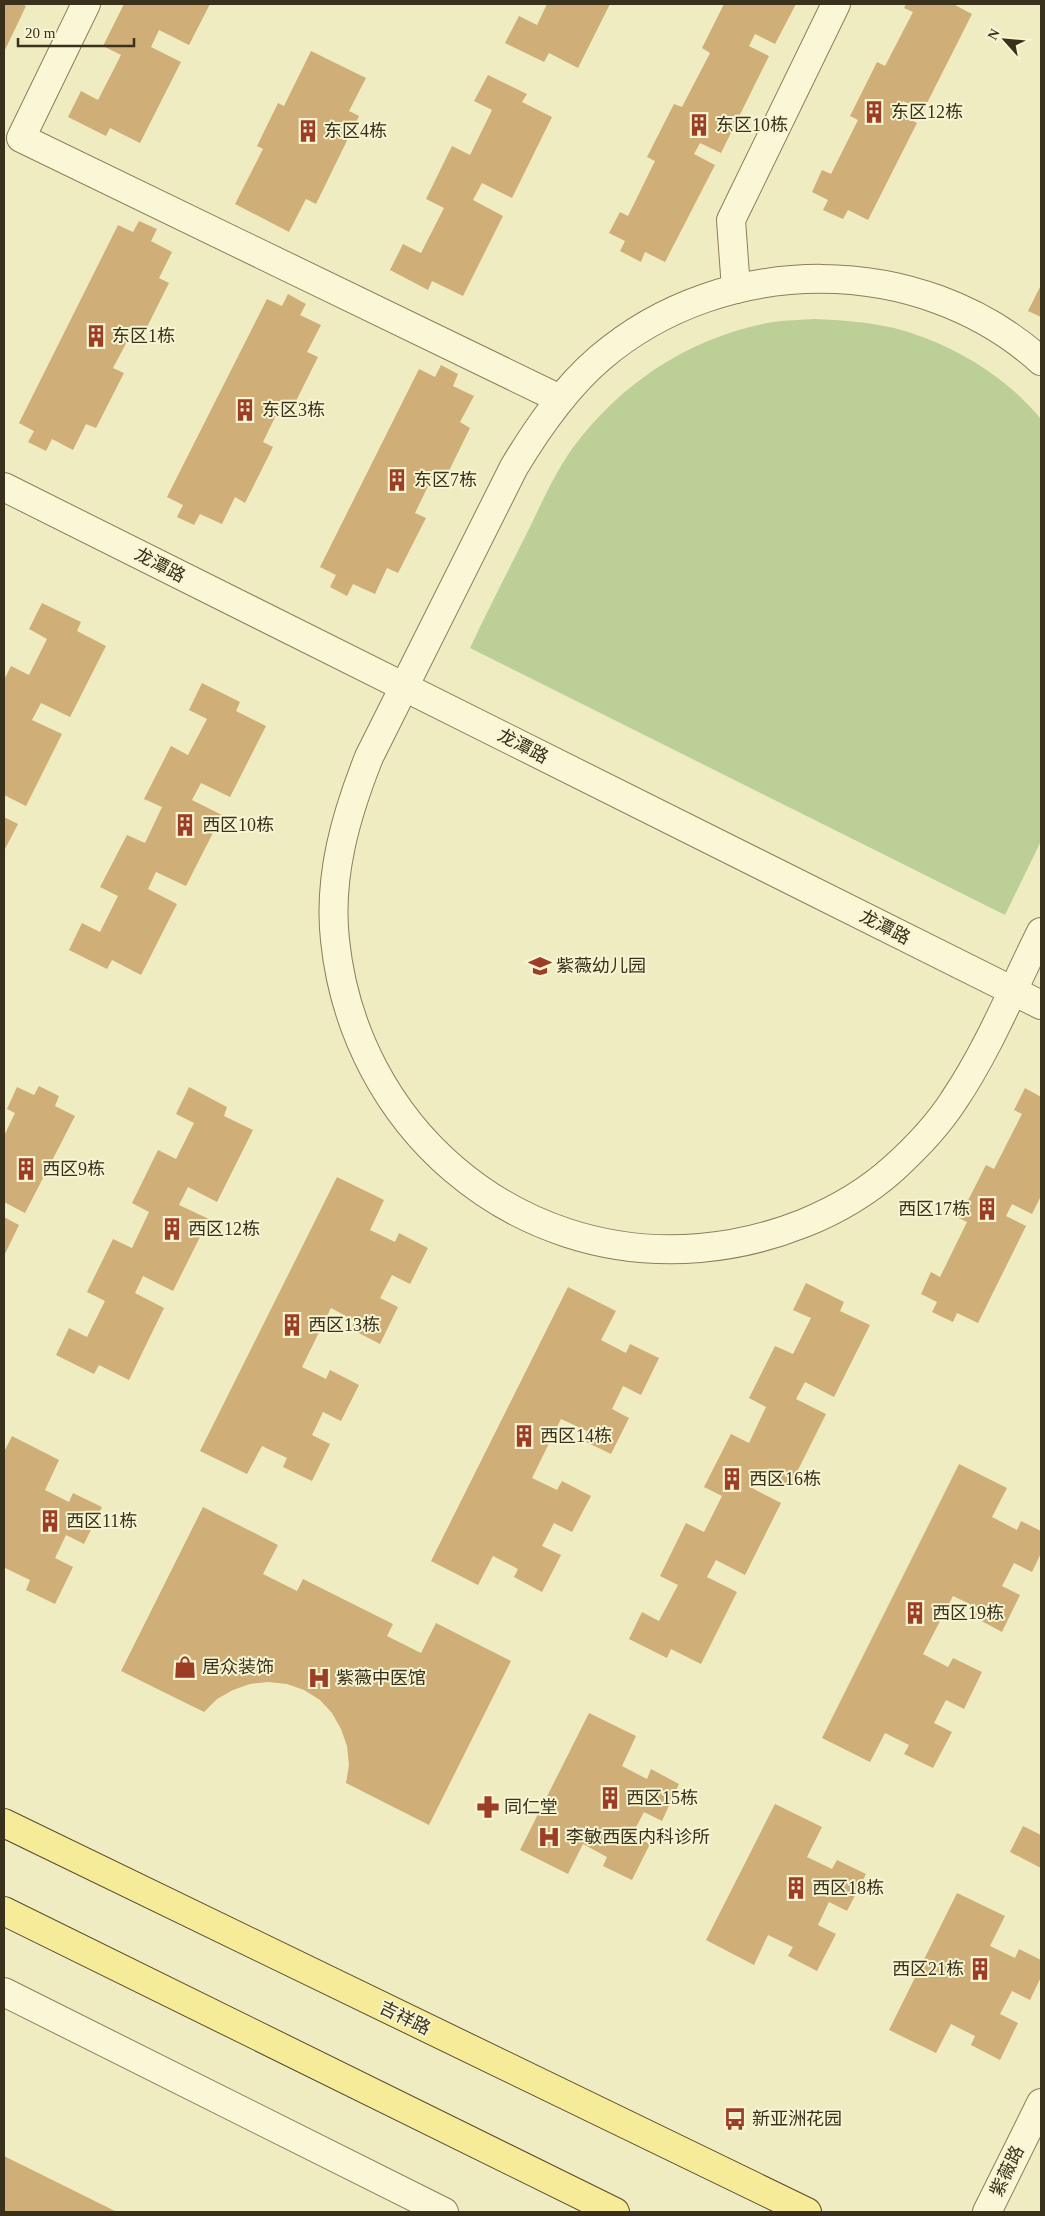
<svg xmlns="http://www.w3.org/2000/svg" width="1045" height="2216" font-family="'Times New Roman','Noto Sans SC',serif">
<rect width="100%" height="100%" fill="#f0ecc2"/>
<path fill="#bccf96" d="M815,319C841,320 868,322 894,328C949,342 1005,375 1041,419V841L1005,915L470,648C489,608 509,569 529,529C542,502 555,473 572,449C621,382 692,336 773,322C787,320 801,320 815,319Z"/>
<g fill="#d0ae77">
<path d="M4,4H21L26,6L4,52Z"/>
<path d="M124,4H210L189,45L159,30L151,47L181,62L140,143L110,128L106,136L68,117L81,91L98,100L121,55L103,46Z"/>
<path d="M547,4H610L578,68L549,53L544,62L505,43L519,16L537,25Z"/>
<path d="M724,4H796L775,44L755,34L749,46L769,56L721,153L700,143L694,154L715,165L665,262L645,252L641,262L620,251L625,241L609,233L620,212L628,216L655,161L647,157L674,104L682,107L710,53L702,48Z"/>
<path d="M906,4H953L972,14L923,111L903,101L897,113L917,123L868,220L848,210L843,219L823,210L828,200L812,192L822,170L831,174L858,120L850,116L877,62L885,66L913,12L904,8Z"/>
<path d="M311,51L366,78L349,111L359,116L316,204L306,199L289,232L235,204L263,149L257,146L278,103L284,106Z"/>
<path d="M488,75L527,94L522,102L552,117L512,198L482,183L473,200L503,216L463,296L432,281L428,290L390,270L403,244L421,253L444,208L426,199L452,146L470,155L492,110L474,101Z"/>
<path d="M139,221L157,229L151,241L172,252L159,278L169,283L141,339L131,334L113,368L124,373L96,428L86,424L73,450L52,439L46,451L28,442L34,431L19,423L118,225L133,232Z"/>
<path d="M1041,285V317L1028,311Z"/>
<path d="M288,294L306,304L300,315L321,325L307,352L318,357L290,413L280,407L263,442L273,447L245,503L235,497L222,524L200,514L194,525L177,517L183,505L167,497L267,299L282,306Z"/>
<path d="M441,365L458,374L453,386L474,396L460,422L470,428L443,483L432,478L415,513L426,518L398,573L387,568L375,594L353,584L347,596L330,587L336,575L320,567L419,369L435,377Z"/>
<path d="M42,603L81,622L77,631L106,646L70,717L41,703L32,720L62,734L26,806L4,795V680L11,666L29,675L47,639L29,629Z"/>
<path d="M202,683L240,702L236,711L266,726L230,797L201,783L192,800L222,815L186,886L156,872L148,889L177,904L141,975L112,960L107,969L69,950L82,923L100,932L118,896L100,887L127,835L145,843L162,807L144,799L171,746L188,755L207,719L189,710Z"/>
<path d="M4,817L18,824L4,851Z"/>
<path d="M39,1086L59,1096L55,1106L75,1116L25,1213L4,1202V1136L15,1113L7,1109L17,1087L34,1095Z"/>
<path d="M189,1087L227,1107L224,1116L253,1130L217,1202L188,1187L179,1205L209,1219L173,1291L143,1276L135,1293L164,1308L129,1380L99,1365L94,1374L56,1355L69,1328L87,1337L105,1301L87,1292L113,1239L132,1248L149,1212L132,1203L158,1150L176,1159L194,1123L176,1114Z"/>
<path d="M1025,1088L1041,1097V1196L1032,1214L1012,1204L1006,1216L1026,1226L978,1323L957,1313L953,1322L932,1312L937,1302L921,1294L931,1272L940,1277L967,1222L959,1218L986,1165L994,1169L1022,1114L1014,1110Z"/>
<path d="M337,1177L384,1200L370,1230L395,1242L399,1233L428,1248L410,1284L392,1275L380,1298L398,1307L380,1344L351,1329L355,1321L331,1308L302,1367L326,1379L330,1370L359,1385L341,1421L323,1412L312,1435L330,1444L312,1481L283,1467L287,1458L262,1446L247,1474L200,1451Z"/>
<path d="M4,1217L19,1225L4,1256Z"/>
<path d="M806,1283L844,1302L840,1311L870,1325L834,1397L805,1382L796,1399L826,1414L790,1486L760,1471L752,1488L781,1503L745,1575L716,1560L707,1577L737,1592L701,1664L671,1649L667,1658L629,1639L642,1612L659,1621L678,1585L660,1576L686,1523L704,1532L722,1496L704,1487L731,1434L749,1443L766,1407L749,1398L775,1346L793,1354L811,1318L793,1310Z"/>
<path d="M568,1287L616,1311L601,1340L626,1353L630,1344L659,1358L641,1395L623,1386L612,1409L629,1418L611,1454L582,1440L587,1431L561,1419L532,1478L557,1490L562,1481L591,1496L572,1532L554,1523L542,1546L561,1555L542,1592L514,1577L518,1569L493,1556L478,1585L431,1561Z"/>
<path d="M12,1436L59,1460L45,1490L69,1502L73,1493L102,1507L84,1544L66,1535L55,1558L73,1567L55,1604L26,1590L30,1580L5,1568L4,1571V1452Z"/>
<path d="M959,1464L1007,1488L992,1517L1017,1530L1021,1521L1041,1531V1553L1032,1572L1014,1563L1002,1586L1020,1595L1002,1632L974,1617L978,1608L953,1596L923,1654L948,1667L953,1658L982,1672L964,1709L946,1700L934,1723L952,1732L933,1768L904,1754L909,1745L885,1733L870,1762L822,1738Z"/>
<path d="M203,1507L278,1545L263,1574L297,1591L303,1579L393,1624L387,1636L421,1653L436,1623L511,1661L429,1825L346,1783L349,1765L347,1746L341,1729L332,1713L320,1700L304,1690L287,1684L268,1682L250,1684L233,1690L217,1699L204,1712L121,1671Z"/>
<path d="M589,1713L636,1736L622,1766L647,1779L651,1769L679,1784L662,1821L644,1812L632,1835L650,1844L632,1880L603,1866L607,1857L583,1844L568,1874L520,1850Z"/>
<path d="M775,1804L822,1827L807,1857L832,1869L837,1860L866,1874L847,1911L829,1902L818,1925L836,1934L817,1971L788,1956L793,1947L768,1935L754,1965L706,1940Z"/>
<path d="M1023,1826L1041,1835V1868L1010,1852Z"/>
<path d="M957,1893L1005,1916L990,1946L1015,1958L1019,1949L1041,1960V1977L1030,2000L1012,1991L1000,2014L1018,2023L1000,2060L971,2045L975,2036L951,2024L936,2053L889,2030Z"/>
<path d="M4,2156L117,2212H4Z"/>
</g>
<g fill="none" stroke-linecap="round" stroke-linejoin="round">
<defs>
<g id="minor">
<path d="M86,4L21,138L560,399"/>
<path d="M736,289L731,220L836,4"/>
<path d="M1041,361C920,252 724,252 600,358C565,388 538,427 514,467L369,757C346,815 328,876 335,940C354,1125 512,1264 700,1248C769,1242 842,1215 894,1168C916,1148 938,1125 954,1100C989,1048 1013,988 1041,932"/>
<path d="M4,487L1041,1005"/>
<path d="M4,1992L444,2212"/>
<path d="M987,2212L1041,2103"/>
</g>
<g id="major">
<path d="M4,1823L807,2212"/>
<path d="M4,1911L615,2212"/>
</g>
</defs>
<use href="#minor" stroke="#8b7e59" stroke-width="30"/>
<use href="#major" stroke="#584a2d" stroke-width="30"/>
<use href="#minor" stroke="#faf7d6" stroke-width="28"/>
<use href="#major" stroke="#f5eb99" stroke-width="28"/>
</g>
<defs>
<symbol id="building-bare" viewBox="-9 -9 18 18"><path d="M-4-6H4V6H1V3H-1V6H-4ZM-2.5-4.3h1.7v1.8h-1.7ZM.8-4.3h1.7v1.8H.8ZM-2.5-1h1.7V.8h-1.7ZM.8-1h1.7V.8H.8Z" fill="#9c3e26" stroke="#f7f4d2" stroke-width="2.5" paint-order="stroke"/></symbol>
<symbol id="school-bare" viewBox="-9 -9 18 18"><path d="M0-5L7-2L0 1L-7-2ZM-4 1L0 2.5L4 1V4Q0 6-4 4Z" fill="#9c3e26" stroke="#f7f4d2" stroke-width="2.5" paint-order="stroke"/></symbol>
<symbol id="shop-bare" viewBox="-9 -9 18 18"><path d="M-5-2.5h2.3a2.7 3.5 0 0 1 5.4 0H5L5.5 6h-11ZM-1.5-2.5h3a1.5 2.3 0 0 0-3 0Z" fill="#9c3e26" stroke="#f7f4d2" stroke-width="2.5" paint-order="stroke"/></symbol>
<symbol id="hospital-bare" viewBox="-9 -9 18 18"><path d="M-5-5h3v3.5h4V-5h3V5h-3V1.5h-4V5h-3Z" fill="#9c3e26" stroke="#f7f4d2" stroke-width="2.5" paint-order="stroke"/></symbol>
<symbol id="pharmacy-bare" viewBox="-9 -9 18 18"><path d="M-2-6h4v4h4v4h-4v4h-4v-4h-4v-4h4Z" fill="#9c3e26" stroke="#f7f4d2" stroke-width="2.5" paint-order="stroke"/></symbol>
<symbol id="bus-bare" viewBox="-9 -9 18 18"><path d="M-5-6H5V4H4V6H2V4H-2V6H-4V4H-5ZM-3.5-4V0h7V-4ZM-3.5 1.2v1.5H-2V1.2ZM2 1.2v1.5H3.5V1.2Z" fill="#9c3e26" stroke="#f7f4d2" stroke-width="2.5" paint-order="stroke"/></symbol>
</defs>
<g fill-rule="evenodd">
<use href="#building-bare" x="858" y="96" width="32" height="32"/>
<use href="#building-bare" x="683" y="109" width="32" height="32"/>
<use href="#building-bare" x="292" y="115" width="32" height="32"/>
<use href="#building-bare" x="80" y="320" width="32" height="32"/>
<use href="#building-bare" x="229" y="394" width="32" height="32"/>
<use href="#building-bare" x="381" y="464" width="32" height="32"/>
<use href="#building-bare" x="169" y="809" width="32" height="32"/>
<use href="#school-bare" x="524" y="950" width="32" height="32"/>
<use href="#building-bare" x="10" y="1153" width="32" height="32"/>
<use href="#building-bare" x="971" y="1193" width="32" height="32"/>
<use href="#building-bare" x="156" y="1213" width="32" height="32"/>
<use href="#building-bare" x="276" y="1309" width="32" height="32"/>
<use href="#building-bare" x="508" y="1420" width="32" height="32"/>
<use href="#building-bare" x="716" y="1463" width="32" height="32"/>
<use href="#building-bare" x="34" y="1505" width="32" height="32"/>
<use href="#building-bare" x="899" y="1597" width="32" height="32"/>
<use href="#shop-bare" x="169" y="1651" width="32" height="32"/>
<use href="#hospital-bare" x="303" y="1662" width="32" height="32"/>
<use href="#building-bare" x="594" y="1782" width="32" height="32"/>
<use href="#pharmacy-bare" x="472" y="1791" width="32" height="32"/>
<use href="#hospital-bare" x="533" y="1821" width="32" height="32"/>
<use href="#building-bare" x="780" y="1872" width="32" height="32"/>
<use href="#building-bare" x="964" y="1953" width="32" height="32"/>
<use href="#bus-bare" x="719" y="2103" width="32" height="32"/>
</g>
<g text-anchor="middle" stroke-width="4" stroke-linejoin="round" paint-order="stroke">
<g font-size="18" fill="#3a311d" stroke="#f7f4d2" text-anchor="start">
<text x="891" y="118">东区12栋</text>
<text x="716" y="131">东区10栋</text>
<text x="324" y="137">东区4栋</text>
<text x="112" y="342">东区1栋</text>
<text x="262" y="416">东区3栋</text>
<text x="414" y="486">东区7栋</text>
<text x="202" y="831">西区10栋</text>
<text x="556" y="972">紫薇幼儿园</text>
<text x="42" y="1175">西区9栋</text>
<text x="970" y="1215" text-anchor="end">西区17栋</text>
<text x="188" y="1235">西区12栋</text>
<text x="308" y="1331">西区13栋</text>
<text x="540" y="1442">西区14栋</text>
<text x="749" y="1485">西区16栋</text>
<text x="66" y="1527">西区11栋</text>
<text x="932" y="1619">西区19栋</text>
<text x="202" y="1673">居众装饰</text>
<text x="336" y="1684">紫薇中医馆</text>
<text x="626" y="1804">西区15栋</text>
<text x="504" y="1813">同仁堂</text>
<text x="566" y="1843">李敏西医内科诊所</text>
<text x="812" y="1894">西区18栋</text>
<text x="964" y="1975" text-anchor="end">西区21栋</text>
<text x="752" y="2125">新亚洲花园</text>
</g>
<g font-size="18" fill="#3a311d" stroke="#f7f4d2">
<text transform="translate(160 565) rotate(27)" y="6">龙潭路</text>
<text transform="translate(523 746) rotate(27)" y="6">龙潭路</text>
<text transform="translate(885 927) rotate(27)" y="6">龙潭路</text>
<text transform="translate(405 2018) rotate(26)" y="6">吉祥路</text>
<text transform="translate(1007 2171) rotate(-64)" y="6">紫薇路</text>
</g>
</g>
<rect width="1045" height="2216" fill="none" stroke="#3a311d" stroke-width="10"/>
<g transform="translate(1005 40) rotate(297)" stroke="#f7f4d2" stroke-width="4" paint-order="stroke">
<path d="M0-4L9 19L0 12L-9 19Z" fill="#3a311d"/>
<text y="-8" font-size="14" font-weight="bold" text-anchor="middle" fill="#3a311d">N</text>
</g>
<path d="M18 38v8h116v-8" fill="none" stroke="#3a311d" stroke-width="2.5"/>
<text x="25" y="38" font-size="15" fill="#3a311d" stroke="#f7f4d2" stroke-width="4" paint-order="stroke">20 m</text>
</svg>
